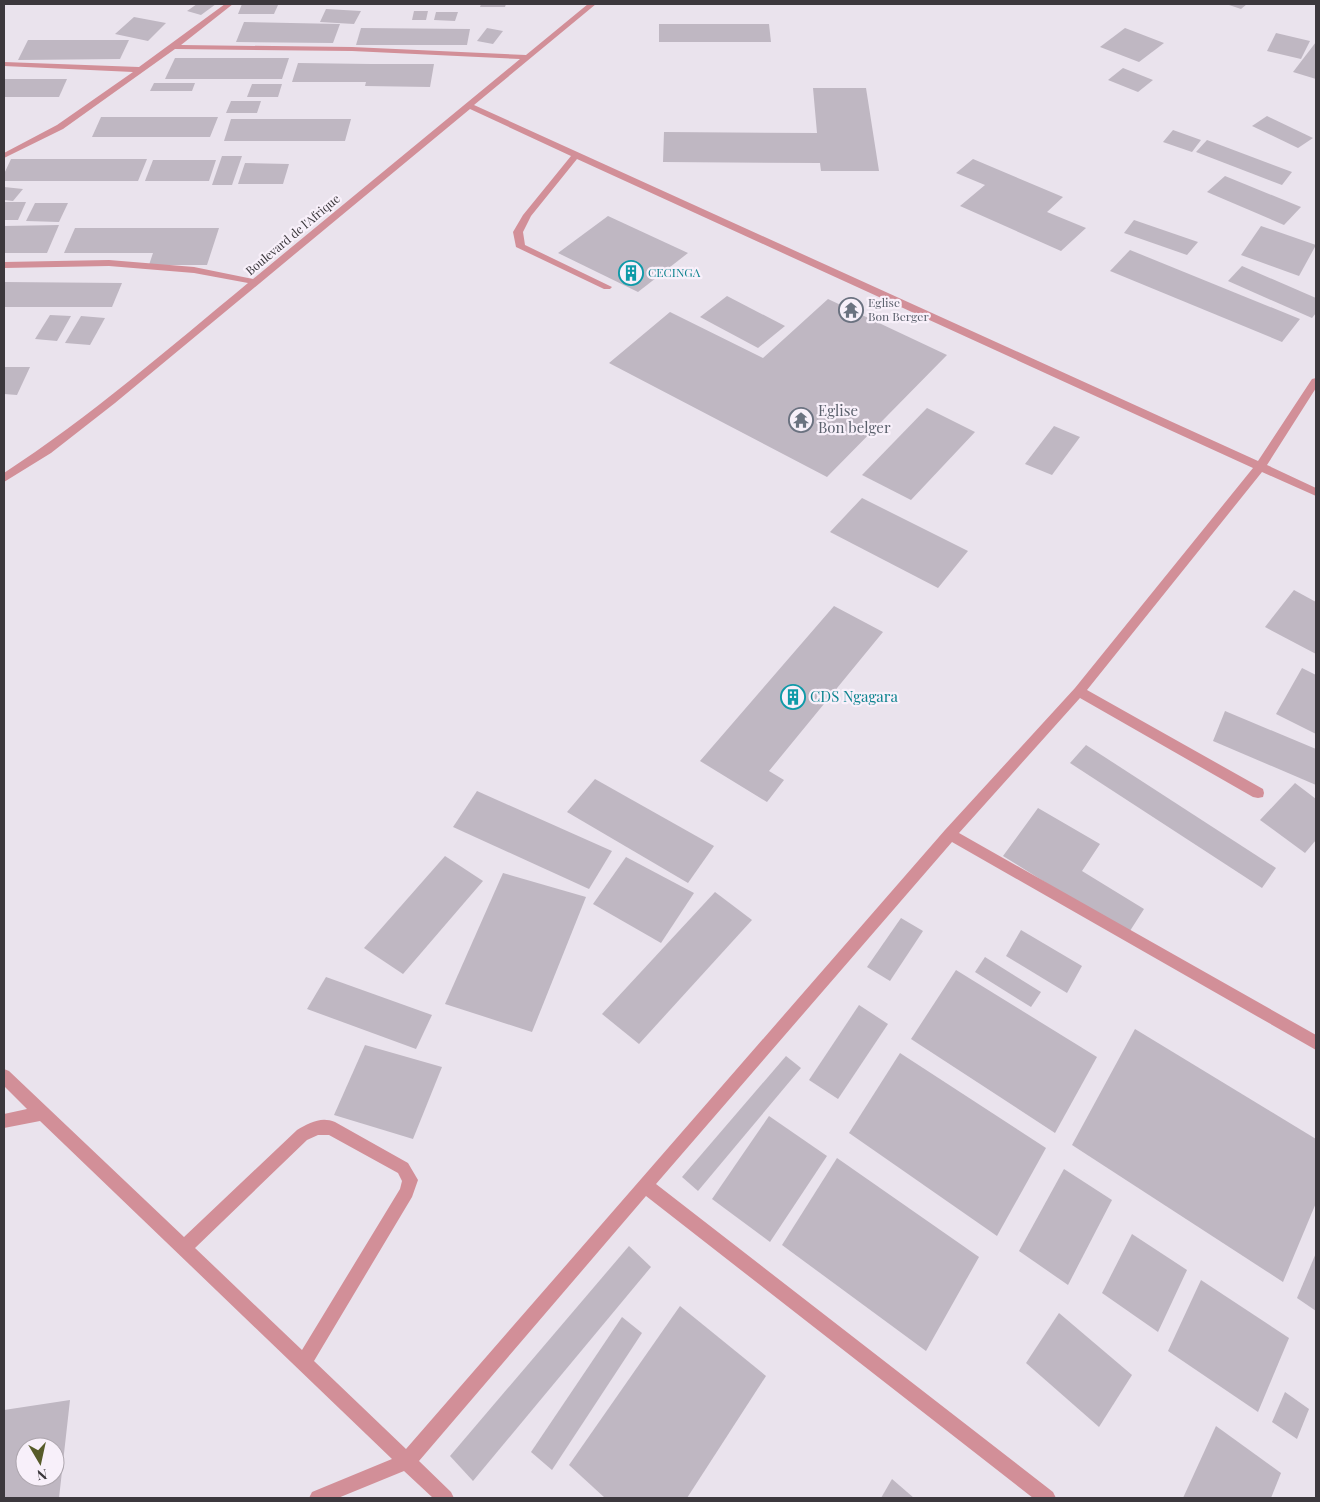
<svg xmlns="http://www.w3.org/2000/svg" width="1320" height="1502" font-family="'Playfair Display',serif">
<rect width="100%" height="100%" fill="#eae3ed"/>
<g fill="#bfb7c2" fill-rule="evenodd">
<path d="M197,4H216L201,15L187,11Z"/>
<path d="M242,4L278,5L274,14H238Z"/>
<path d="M481,4H506L505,7H480Z"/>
<path d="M1226,4H1247L1241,9Z"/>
<path d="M326,9L361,11L354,24L320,22Z"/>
<path d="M414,11H428L426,20H412Z"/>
<path d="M436,12H458L455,21L434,20Z"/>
<path d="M134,17L166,23L148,41L115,34Z"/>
<path d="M244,22L340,24L333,43L236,42Z"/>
<path d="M659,24H769L771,42H659Z"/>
<path d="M361,28L470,29L467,45H356Z"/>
<path d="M487,28L503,31L493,44L477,41Z"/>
<path d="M1125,28L1164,43L1139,62L1100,47Z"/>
<path d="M1276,33L1310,41L1301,59L1267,51Z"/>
<path d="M28,40H129L120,59L18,60Z"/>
<path d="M1316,42V79L1293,72Z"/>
<path d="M175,58H289L282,79H165Z"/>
<path d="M298,63L371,64H434L430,87L365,86L366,82H292Z"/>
<path d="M1123,68L1153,80L1138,92L1108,80Z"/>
<path d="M4,79H67L59,97H4Z"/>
<path d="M154,83H195L192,91H150Z"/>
<path d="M252,84H282L278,97H247Z"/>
<path d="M813,88H866L879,171H821L820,163L663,162L664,132L817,133Z"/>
<path d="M231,101H261L257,113H226Z"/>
<path d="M1267,116L1313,138L1298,148L1252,126Z"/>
<path d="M101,117H218L210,137H92Z"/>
<path d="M231,119H351L345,141H224Z"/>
<path d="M1173,130L1201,140L1192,152L1163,142Z"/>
<path d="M1207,140L1292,172L1282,185L1196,152Z"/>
<path d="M222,156H242L232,185H212Z"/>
<path d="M11,159H147L138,181H4V174Z"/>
<path d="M973,159L1063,197L1047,212L1086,228L1061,251L960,206L985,185L956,173Z"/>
<path d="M153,160H216L209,181H145Z"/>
<path d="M245,163L289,164L283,184H238Z"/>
<path d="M1225,176L1301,207L1284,225L1207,192Z"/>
<path d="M4,187L23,189L13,201L4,200Z"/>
<path d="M4,202H26L18,220H4Z"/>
<path d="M35,203H68L59,222L26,221Z"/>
<path d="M608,216L688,253L638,292L558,253Z"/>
<path d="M1134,220L1198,242L1187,255L1124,233Z"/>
<path d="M59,225L47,253H4V226Z"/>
<path d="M1261,226L1316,245L1299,276L1241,255Z"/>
<path d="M75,228H219L207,265H149L153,253H64Z"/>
<path d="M1130,250L1300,319L1282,342L1110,271Z"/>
<path d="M1242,266L1316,298V313L1312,318L1228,281Z"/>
<path d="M4,282L122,283L112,307H4Z"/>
<path d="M727,296L785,326L758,348L700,317Z"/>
<path d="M828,299L947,355L827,477L609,363L670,312L763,358Z"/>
<path d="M50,315L71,316L57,341L35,339Z"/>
<path d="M81,316L105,318L90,345L65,343Z"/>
<path d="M4,367H30L17,395L4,394Z"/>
<path d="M927,408L975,432L911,500L862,475Z"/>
<path d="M1054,426L1080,437L1052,475L1025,464Z"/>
<path d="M862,498L968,551L938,588L830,532Z"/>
<path d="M1294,590L1316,602V654L1265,627Z"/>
<path d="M834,606L883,632L769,771L784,780L767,802L700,761Z"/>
<path d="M1302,668L1316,675V734L1276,714Z"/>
<path d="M1225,711L1316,749V785L1213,741Z"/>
<path d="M1086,745L1276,868L1262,888L1070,763Z"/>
<path d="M595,779L714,846L688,883L567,812Z"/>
<path d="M1295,783L1316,799V840L1305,853L1260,820Z"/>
<path d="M477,791L612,851L589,889L453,827Z"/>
<path d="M1038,808L1100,844L1082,871L1144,909L1128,934L1003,856Z"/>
<path d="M445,856L483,881L403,974L364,948Z"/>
<path d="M626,857L694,893L661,943L593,904Z"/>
<path d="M503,873L586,897L532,1032L445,1004Z"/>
<path d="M715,892L752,920L639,1044L602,1014Z"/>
<path d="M901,918L923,931L890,981L867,967Z"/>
<path d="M1021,930L1082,966L1067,993L1006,956Z"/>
<path d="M985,957L1041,992L1031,1007L975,972Z"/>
<path d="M956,970L1097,1057L1055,1133L911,1039Z"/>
<path d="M326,977L432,1015L416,1049L307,1009Z"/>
<path d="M859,1005L888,1024L838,1099L809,1080Z"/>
<path d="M1135,1029L1316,1139V1203L1283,1282L1072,1145Z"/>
<path d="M365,1045L442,1067L413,1139L334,1115Z"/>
<path d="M900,1053L1046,1148L997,1236L849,1133Z"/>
<path d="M786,1056L801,1068L698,1191L682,1177Z"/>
<path d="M769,1116L827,1156L770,1242L712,1199Z"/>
<path d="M837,1158L979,1257L926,1351L782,1245Z"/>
<path d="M1064,1169L1112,1200L1068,1285L1019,1251Z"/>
<path d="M1132,1234L1187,1270L1158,1332L1102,1293Z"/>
<path d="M629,1246L651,1267L473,1481L450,1456Z"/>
<path d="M1316,1253V1311L1297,1298Z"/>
<path d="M1201,1280L1289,1338L1258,1412L1168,1351Z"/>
<path d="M680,1306L766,1376L687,1498H605L569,1465Z"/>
<path d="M1059,1313L1132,1375L1099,1427L1026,1363Z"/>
<path d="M622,1317L642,1333L552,1470L531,1452Z"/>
<path d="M1285,1392L1309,1409L1297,1439L1272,1422Z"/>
<path d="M70,1400L59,1498H4V1410ZM25,1447H55V1477H25Z"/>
<path d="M1216,1426L1281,1473L1271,1498H1183Z"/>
<path d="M892,1479L914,1498H881Z"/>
</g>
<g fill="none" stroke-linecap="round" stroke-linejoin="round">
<path fill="#d28f98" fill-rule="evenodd" d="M225,4H233L181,45L352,47L526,55L588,4H596L474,105L1258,461L1312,379L1316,378V388L1267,465L1316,488V496L1262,472L1087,690L1263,789L1264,793L1263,797L1258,798L1253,797L1080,698L959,833L1316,1035V1050L952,842L656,1184L1053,1492L1056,1498H1033L646,1196L419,1461L451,1492L454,1498H433L404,1471L338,1498H309L312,1492L392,1459L40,1121L4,1128V1114L27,1109L4,1086V1069L9,1071L184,1237L297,1130C309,1123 321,1116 335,1122L408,1163L418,1180L412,1197L314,1361L406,1449L945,830L1075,688L1253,468L577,159L531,216L523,232L525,245L612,287L610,289H604L516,247L513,232L523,215L571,156L470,109L115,403L51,453L4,482V473C90,417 168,349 248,283L194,273L109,266L4,268V262L109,260L194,267L253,279L520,59L352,51L175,49L63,129L4,158V153L57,125L133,72L4,66V62L139,67ZM318,1135H329L398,1173L402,1181L400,1189L302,1350L195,1248L307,1140Z"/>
</g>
<defs>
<symbol id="building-ring" viewBox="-11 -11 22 22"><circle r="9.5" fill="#f8f0fa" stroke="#0f9aa8" stroke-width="1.5"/><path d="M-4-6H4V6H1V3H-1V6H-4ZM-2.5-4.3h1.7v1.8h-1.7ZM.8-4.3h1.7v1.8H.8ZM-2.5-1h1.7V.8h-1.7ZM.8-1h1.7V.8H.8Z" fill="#0f9aa8"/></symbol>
<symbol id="temple-ring" viewBox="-11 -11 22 22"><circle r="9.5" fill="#f8f0fa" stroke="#6b7280" stroke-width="1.5"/><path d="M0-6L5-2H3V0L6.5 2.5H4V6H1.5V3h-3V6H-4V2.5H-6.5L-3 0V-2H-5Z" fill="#6b7280"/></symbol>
</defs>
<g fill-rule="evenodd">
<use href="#building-ring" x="617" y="259" width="28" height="28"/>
<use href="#temple-ring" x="837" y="296" width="28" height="28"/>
<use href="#temple-ring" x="787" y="406" width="28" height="28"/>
<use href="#building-ring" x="779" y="683" width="28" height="28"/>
</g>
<g text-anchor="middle" stroke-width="4.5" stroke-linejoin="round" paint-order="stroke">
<g font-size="12" fill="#3c383d" stroke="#f8f0fa">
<text transform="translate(293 235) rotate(-40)" y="4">Boulevard de l'Afrique</text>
</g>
<g font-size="12" fill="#0d838f" stroke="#f8f0fa" text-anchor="start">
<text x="648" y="277">CECINGA</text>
</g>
<g font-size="12" fill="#5b616d" stroke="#f8f0fa" text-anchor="start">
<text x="868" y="307">Eglise<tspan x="868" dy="14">Bon Berger</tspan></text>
</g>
<g font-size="15" fill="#5b616d" stroke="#f8f0fa" text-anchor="start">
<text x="818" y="416">Eglise<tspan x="818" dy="17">Bon belger</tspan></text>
</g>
<g font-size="15" fill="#0d838f" stroke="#f8f0fa" text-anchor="start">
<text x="810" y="702">CDS Ngagara</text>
</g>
</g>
<rect width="1320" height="1502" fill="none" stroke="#3c383d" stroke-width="10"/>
<g transform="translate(40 1462) rotate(171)"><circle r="24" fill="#f8f0fa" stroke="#ada6ae"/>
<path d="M0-4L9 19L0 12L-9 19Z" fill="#575b29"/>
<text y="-8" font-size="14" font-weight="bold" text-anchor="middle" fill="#3c383d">N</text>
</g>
</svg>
